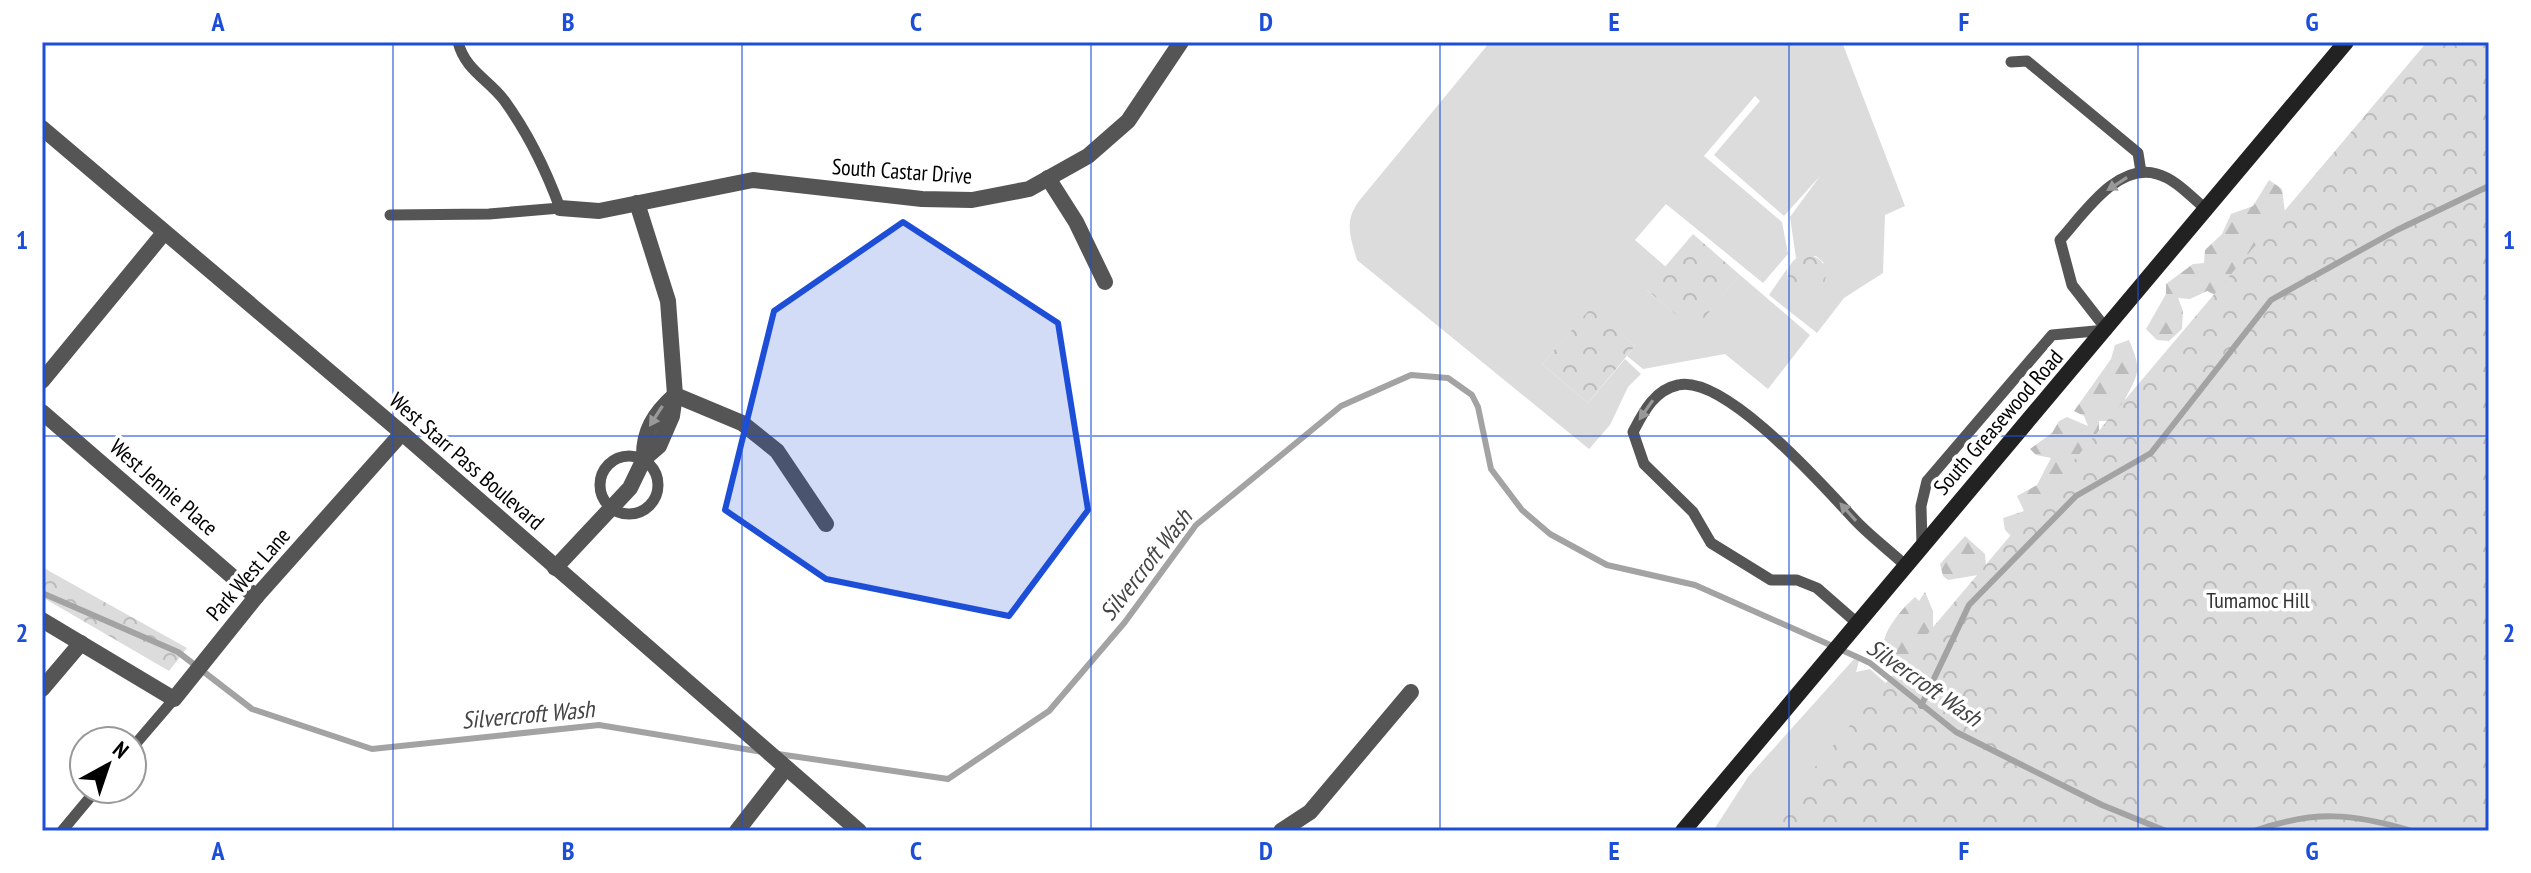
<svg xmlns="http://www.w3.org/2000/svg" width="2531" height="873" font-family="'PT Sans Narrow',sans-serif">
<defs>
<pattern id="forest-firs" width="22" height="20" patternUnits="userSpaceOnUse" patternTransform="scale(2)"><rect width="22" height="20" fill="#dcdcdc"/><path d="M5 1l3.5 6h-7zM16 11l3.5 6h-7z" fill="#bbb"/></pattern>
<pattern id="park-crowns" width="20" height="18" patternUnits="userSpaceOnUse" patternTransform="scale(2)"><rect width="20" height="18" fill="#dcdcdc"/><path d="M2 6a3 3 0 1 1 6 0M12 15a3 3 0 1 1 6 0" fill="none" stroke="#bbb"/></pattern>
</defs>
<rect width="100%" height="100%" fill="#fff"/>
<g fill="#dcdcdc">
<path d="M1490,42H1842L1905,206L1885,215L1883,273L1844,298L1817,333L1769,295L1787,269L1788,280L1824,263L1816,256L1796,258L1790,217L1820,176L1784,216L1714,155L1760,101L1755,96L1704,156L1782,222L1788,254L1763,283L1666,204L1635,240L1666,267L1647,290L1694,329L1740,275L1810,335L1768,389L1725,354L1643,369L1627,356L1635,346L1590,310L1542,364L1588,403L1625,359L1641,374L1628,387L1610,425L1589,449L1357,260C1350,236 1344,221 1359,201Z"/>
<path d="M1854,659L1859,661L1856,672L1870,669L1900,696L2157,831H1713L1748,777Z"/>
</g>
<g fill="url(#forest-firs)">
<path d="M2269,180L2282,189L2285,213L2218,296L2207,291L2190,299L2178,298L2183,311L2182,329L2169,341L2157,340L2146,329L2166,294V284L2193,264L2204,263L2205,250L2222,234L2231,214L2253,206Z"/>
<path d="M2129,340C2142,370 2139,373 2125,399V412L2116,421H2099V431L2012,537L2005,530L2003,518L2024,511L2017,496L2037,485L2051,458L2036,455L2030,449L2052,433L2059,421L2067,417L2088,426L2084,416L2074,411L2111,359L2115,345Z"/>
<path d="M1965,536L1985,554L1986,566L1978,575L1948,580L1943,576L1940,564Z"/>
<path d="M1925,592L1933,611V645L1896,677C1866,651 1893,617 1915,597L1919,601Z"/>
</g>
<g fill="url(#park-crowns)">
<path d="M2427,42H2489V831H1761Z"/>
<path d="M1693,234L1740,275L1694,330L1646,289Z"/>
<circle cx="1807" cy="274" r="19"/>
<path d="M1590,309L1635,346L1588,403L1542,364Z"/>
<path d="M42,567L187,648L169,671L42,597Z"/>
</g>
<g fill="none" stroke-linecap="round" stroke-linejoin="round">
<g stroke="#a3a3a3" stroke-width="6">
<path d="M42,593L178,652L252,709L372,749L599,725L763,752"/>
<path d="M1921,706L1969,605L2076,496L2151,453L2271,300L2397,230L2489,186"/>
<path d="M778,754L948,779L1049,711L1125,622L1196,525L1341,406L1411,375L1448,378L1472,395L1478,407L1491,469L1522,510L1550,534L1607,565L1695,585L1855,656L1870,663L1956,732L2102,805L2166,831"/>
<path d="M2254,831C2314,810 2352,813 2412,831"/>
</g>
<g stroke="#555" stroke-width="11">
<path d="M2011,62L2027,61L2138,153L2141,172"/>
<path d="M390,215L489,214L560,208C546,170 528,133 504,100C488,79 465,70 458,42"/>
<path d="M2107,330L2072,285L2060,240C2083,215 2117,162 2157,174C2176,179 2192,198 2207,210"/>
<circle cx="629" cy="485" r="29"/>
<path d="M1922,545L1921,506L1927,481L2052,335L2106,330"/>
<path d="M1857,623L1817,588L1797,580H1771L1711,543L1693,512L1644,464L1633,432C1643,413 1654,390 1678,385C1725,374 1824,487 1855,520C1870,536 1889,550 1905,565"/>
<path d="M132,748L174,699"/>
<path d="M62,831L97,789"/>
</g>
<g stroke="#555" stroke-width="16">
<path d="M1048,178L1076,222L1105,282"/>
<path d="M637,203L668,301L675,395L742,423L777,451L826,524"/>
<path d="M560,208L599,211L753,180L922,199L972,200L1029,189L1088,156L1128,121L1181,42"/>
<path d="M42,381L163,234"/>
<path d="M42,412L256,597"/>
<path d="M555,568L630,488L644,459L659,446L672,416L675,395C654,414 643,431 644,459"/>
<path d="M42,620L174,699L256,597L402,433"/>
<path d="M42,689L81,643"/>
<path d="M737,831L786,768"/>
<path d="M1281,831L1310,812L1411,692"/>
</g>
<path stroke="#555" stroke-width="16" d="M42,128L402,433L859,831"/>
<path stroke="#222" stroke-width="16" d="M1683,831L2346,42"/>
</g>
<defs><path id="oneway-solid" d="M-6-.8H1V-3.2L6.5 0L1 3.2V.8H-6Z" transform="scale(2)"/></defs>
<g fill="#999">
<use href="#oneway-solid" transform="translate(2117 184) rotate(147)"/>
<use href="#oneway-solid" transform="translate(1646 410) rotate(125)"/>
<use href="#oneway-solid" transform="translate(656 416) rotate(123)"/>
<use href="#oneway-solid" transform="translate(1848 512) rotate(-132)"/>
</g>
<path fill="#1d4ed8" fill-opacity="0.2" stroke="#1d4ed8" stroke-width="6" stroke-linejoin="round" d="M903,222L1058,323L1088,510L1009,616L826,579L725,510L774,311Z"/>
<path fill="none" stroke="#1d4ed8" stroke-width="2" stroke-opacity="0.55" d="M393,42V831M742,42V831M1091,42V831M1440,42V831M1789,42V831M2138,42V831M42,436H2489"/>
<g text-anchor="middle" stroke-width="7" stroke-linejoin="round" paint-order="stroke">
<g font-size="22" fill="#000" stroke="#fff">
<text transform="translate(902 171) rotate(4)" y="8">South Castar Drive</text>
<text transform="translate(1998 422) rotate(-49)" y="8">South Greasewood Road</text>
<text transform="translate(467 461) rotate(41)" y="8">West Starr Pass Boulevard</text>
<text transform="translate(164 487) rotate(41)" y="8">West Jennie Place</text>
<text transform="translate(248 574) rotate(-49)" y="8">Park West Lane</text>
</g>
<g font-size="22" fill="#333" stroke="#fff">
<text x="2258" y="608">Tumamoc Hill</text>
</g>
<g font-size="24" font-style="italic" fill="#444" stroke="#fff">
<text transform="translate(1146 565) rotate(-52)" y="8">Silvercroft Wash</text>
<text transform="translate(1924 683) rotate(35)" y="8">Silvercroft Wash</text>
<text transform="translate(528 715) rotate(-5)" y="8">Silvercroft Wash</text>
</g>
</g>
<rect width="2531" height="873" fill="none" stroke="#ffffff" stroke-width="88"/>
<g transform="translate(108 765) rotate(40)"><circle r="38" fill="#ffffff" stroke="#999999" stroke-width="2"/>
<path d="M0-6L14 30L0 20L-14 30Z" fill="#000000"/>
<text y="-12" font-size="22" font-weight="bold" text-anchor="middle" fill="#000000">N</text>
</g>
<rect x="44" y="44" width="2443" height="785" fill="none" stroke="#1d4ed8" stroke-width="3"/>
<g font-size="26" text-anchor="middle" font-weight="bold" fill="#1d4ed8">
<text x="218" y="31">A</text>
<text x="568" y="31">B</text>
<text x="916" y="31">C</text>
<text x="1266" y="31">D</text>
<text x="1614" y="31">E</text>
<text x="1964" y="31">F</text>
<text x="2312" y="31">G</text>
<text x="22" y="249">1</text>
<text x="2509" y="249">1</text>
<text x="22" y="642">2</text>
<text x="2509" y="642">2</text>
<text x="218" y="860">A</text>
<text x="568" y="860">B</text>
<text x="916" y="860">C</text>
<text x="1266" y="860">D</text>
<text x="1614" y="860">E</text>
<text x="1964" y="860">F</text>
<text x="2312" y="860">G</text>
</g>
</svg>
